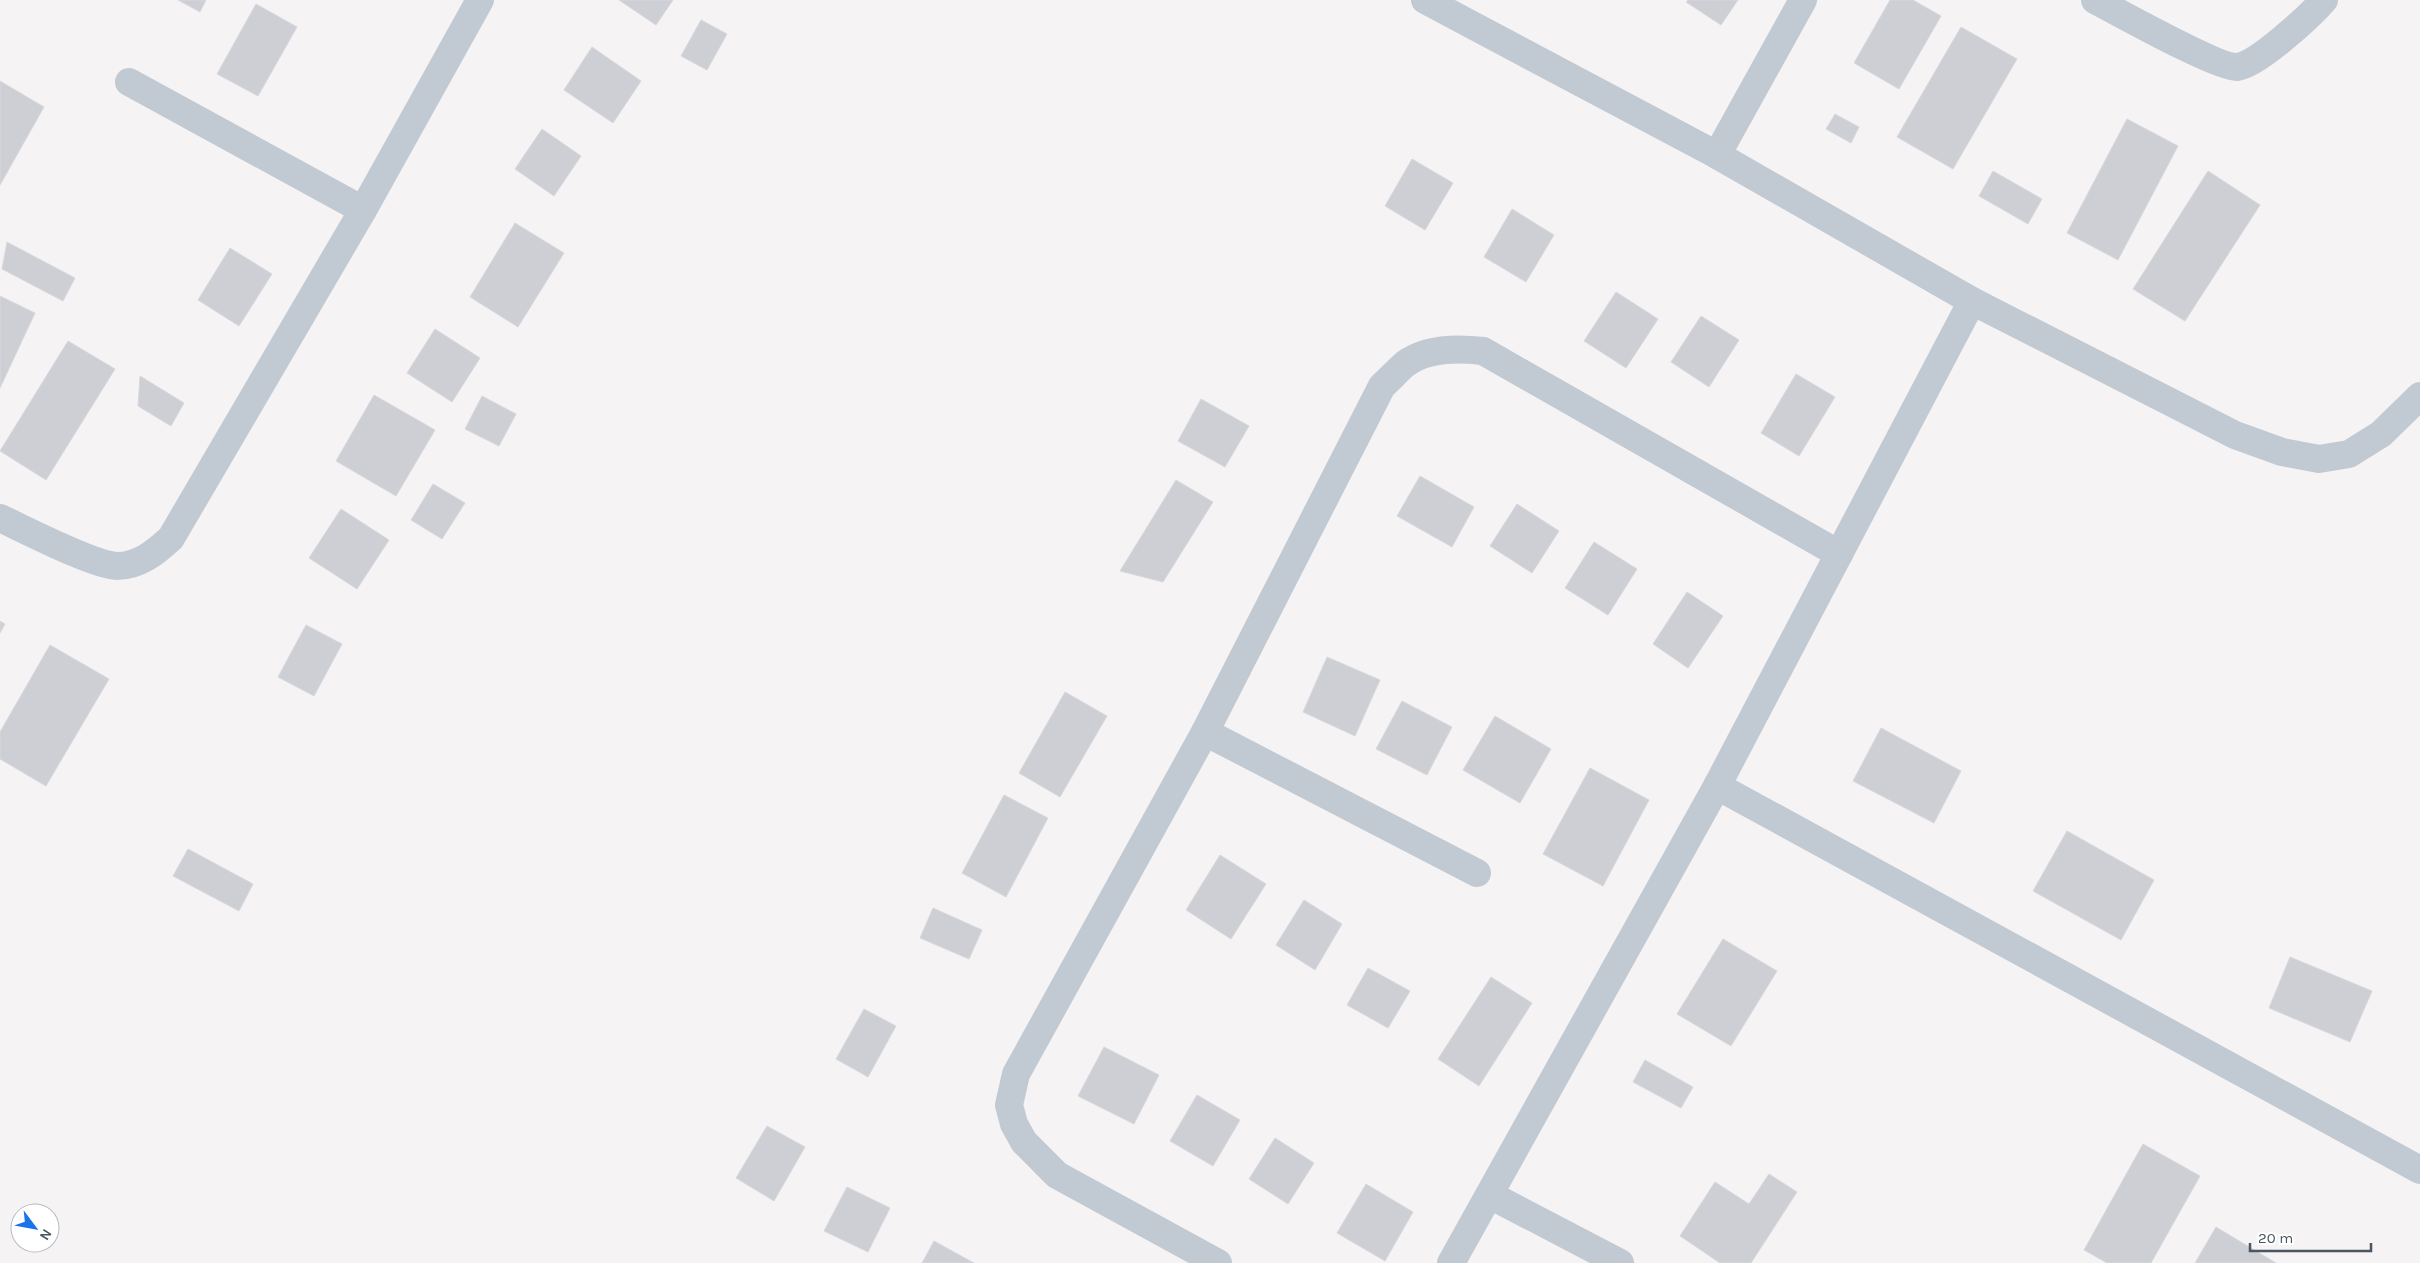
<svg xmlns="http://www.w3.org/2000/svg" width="2420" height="1263" font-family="Karla,sans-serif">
<rect width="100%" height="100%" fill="#f5f3f3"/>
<g fill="#cdcfd5" stroke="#d7d9de">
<path d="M178,0H206L200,12Z"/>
<path d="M619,0H673L656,25Z"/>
<path d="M1688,0H1738L1721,25L1686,2Z"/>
<path d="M1890,0H1913L1941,16L1899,89L1854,63Z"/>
<path d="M256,4L297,27L258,96L217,74Z"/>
<path d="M701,20L727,34L707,70L681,56Z"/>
<path d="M1961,27L2017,59L1953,169L1897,137Z"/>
<path d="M592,47L641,81L613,123L564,90Z"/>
<path d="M0,81L44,107L0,185Z"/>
<path d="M1835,114L1859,127L1851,143L1826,129Z"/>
<path d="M2127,119L2178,146L2118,260L2067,233Z"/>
<path d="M542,129L581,156L554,196L515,169Z"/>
<path d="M1412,159L1453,183L1425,230L1385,206Z"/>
<path d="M1993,171L2042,199L2028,224L1979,196Z"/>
<path d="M2208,171L2260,205L2185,321L2133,289Z"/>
<path d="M1512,209L1554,235L1526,282L1484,257Z"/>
<path d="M515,223L564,253L518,327L470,297Z"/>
<path d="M7,242L75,278L63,301L2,269Z"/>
<path d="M230,248L272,274L239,326L198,300Z"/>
<path d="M1616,292L1658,319L1626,368L1584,341Z"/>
<path d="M0,296L35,313L0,388Z"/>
<path d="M1701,316L1739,340L1709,387L1671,362Z"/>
<path d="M435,329L480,358L452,402L407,373Z"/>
<path d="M68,341L115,369L46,480L0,451Z"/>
<path d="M1796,374L1835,397L1799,456L1761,433Z"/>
<path d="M140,376L184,403L171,426L138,406Z"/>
<path d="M374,395L435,430L396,496L336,461Z"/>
<path d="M482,396L516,414L499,446L465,429Z"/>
<path d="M1201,399L1249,426L1225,467L1178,441Z"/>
<path d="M1420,476L1474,507L1452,547L1397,516Z"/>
<path d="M1176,480L1213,502L1163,582L1120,571Z"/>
<path d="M433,484L465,503L442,539L411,520Z"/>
<path d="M1517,504L1559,531L1532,573L1490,546Z"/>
<path d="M341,509L389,540L357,589L309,558Z"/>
<path d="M1594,542L1637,569L1608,615L1565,588Z"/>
<path d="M1687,592L1723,616L1688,668L1653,644Z"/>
<path d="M0,621L5,624L0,633Z"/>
<path d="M306,625L342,644L314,696L278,677Z"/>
<path d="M50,645L109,679L46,786L0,759V732Z"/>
<path d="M1327,657L1380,680L1355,736L1303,712Z"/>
<path d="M1065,692L1107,716L1060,797L1019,773Z"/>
<path d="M1402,701L1452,727L1427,775L1376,749Z"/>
<path d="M1495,716L1551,749L1520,803L1463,770Z"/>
<path d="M1881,728L1961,771L1934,823L1853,781Z"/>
<path d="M1590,768L1649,800L1603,886L1543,854Z"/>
<path d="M1004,795L1048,818L1006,897L962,873Z"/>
<path d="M2067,831L2154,880L2121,940L2033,891Z"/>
<path d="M188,849L253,884L239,911L173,876Z"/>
<path d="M1220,855L1266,884L1231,939L1186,910Z"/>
<path d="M1304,900L1342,924L1315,970L1276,945Z"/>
<path d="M933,908L982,930L969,959L920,938Z"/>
<path d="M1723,939L1777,971L1731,1046L1677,1014Z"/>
<path d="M2290,957L2372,991L2350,1042L2269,1008Z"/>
<path d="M1368,968L1410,991L1388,1028L1347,1005Z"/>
<path d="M1491,977L1532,1003L1479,1086L1438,1059Z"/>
<path d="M864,1009L896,1026L868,1077L836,1059Z"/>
<path d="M1104,1047L1159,1075L1134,1124L1078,1096Z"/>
<path d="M1645,1060L1693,1087L1681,1108L1633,1082Z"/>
<path d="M1197,1095L1240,1120L1213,1166L1170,1141Z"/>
<path d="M767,1126L805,1147L774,1201L736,1178Z"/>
<path d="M1275,1138L1314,1163L1288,1204L1249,1179Z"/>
<path d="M2143,1144L2200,1176L2151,1263H2107L2084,1250Z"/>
<path d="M1769,1174L1797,1192L1751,1263H1720L1680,1236L1715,1182L1749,1204Z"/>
<path d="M1366,1184L1413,1212L1385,1261L1337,1233Z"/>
<path d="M847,1187L890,1208L868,1252L824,1231Z"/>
<path d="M2216,1227L2276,1263H2195Z"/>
<path d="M934,1241L974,1263H922Z"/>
</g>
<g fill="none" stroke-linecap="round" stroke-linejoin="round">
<g stroke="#c1cad2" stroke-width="28">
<path d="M1425,0L1717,155L1972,301L2235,435L2282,452L2319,459L2349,454L2381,434L2420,396"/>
<path d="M2095,0C2118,12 2218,68 2237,67C2257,65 2310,16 2324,0"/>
<path d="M129,82L363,210"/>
<path d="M1717,155L1803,0"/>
<path d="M0,518C26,530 93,565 117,566C139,566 156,552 171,538L363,210L480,0"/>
<path d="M1205,732L1477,873"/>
<path d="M1717,786L2420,1170"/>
<path d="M1490,1195L1620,1263"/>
<path d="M1218,1263L1057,1175L1024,1142L1014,1124L1009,1105L1016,1074L1205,732L1382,386C1390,379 1397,371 1405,364C1426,348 1458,348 1483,351L1839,554"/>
<path d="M1451,1263L1717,786L1972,301"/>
</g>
</g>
<g transform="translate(35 1228) rotate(122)"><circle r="24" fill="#ffffff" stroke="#b7bbc0"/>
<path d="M0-4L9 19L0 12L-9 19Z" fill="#1a73e8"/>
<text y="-8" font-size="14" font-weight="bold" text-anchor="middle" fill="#4a5661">N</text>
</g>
<path d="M2250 1243v8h121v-8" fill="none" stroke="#4a5661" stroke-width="2.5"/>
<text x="2258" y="1243" font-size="15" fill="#4a5661" stroke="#ffffff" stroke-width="4" paint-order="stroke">20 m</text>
</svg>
